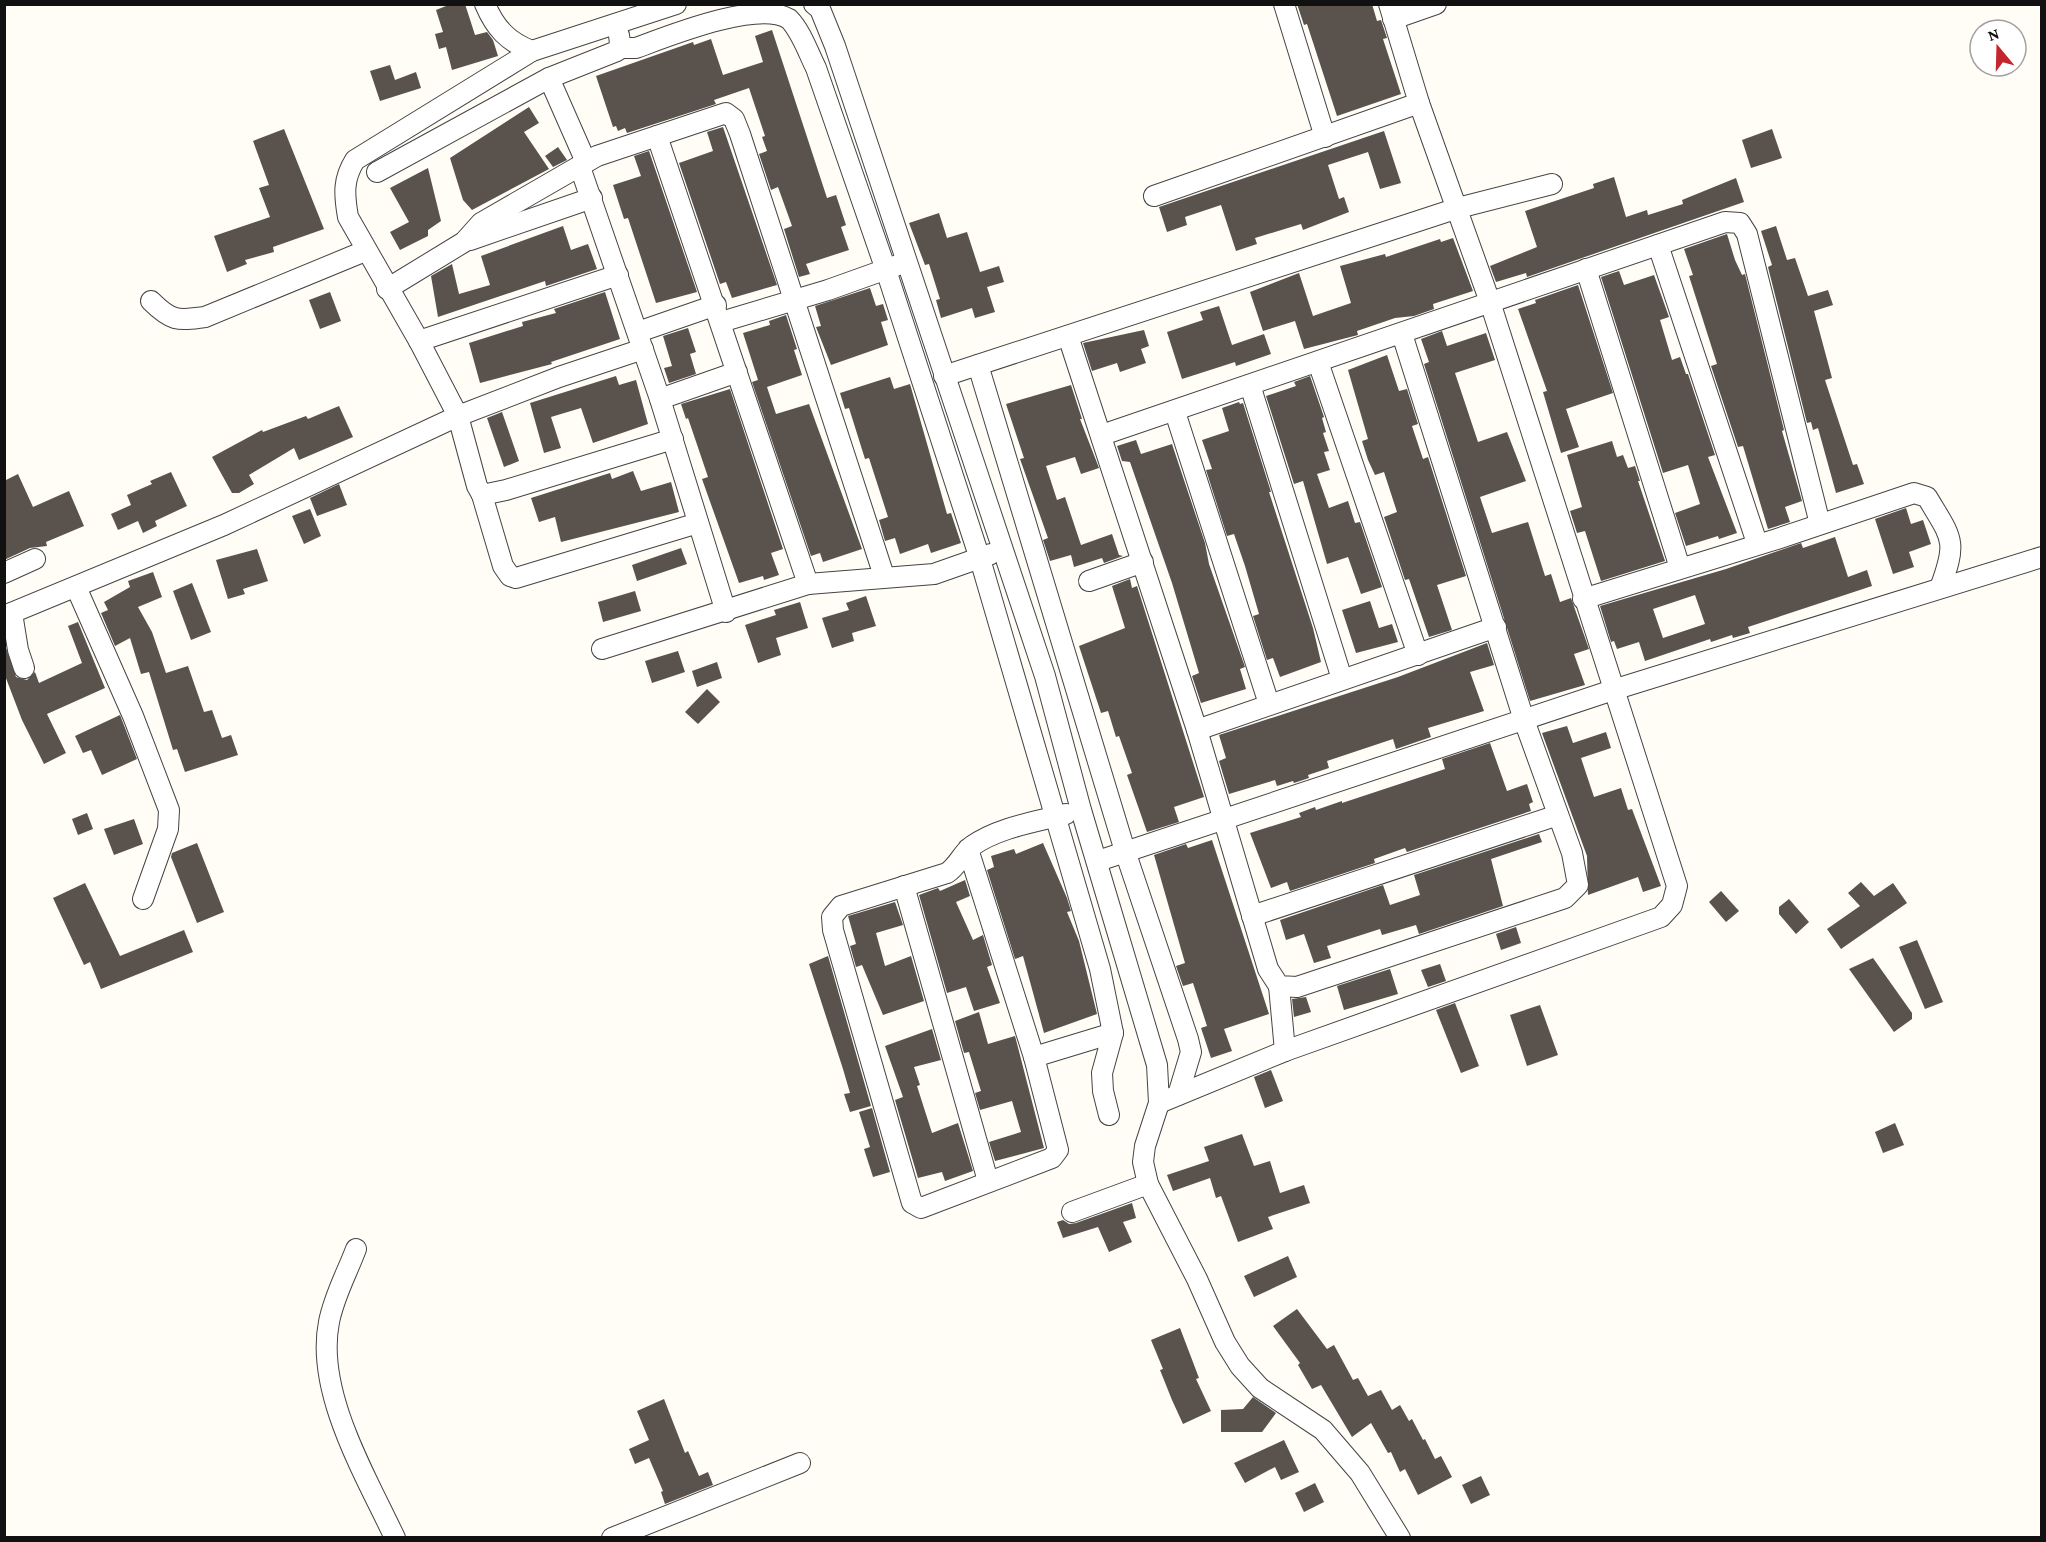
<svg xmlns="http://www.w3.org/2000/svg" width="2046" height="1542" font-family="'Crimson Pro',serif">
<rect width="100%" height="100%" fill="#fffdf5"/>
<g fill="#5a524d" fill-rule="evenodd">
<path d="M451,4H465L475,35L487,32L493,40L498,56L452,70L446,47L439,49L435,34L443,32L436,10Z"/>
<path d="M1297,4H1372L1377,21L1381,20L1387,38L1383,39L1401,94L1337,116L1307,24L1304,25Z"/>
<path d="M772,30L827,198L836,195L846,225L841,227L849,250L806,264L810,274L799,277L784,229L792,226L778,187L771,190L759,154L767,151L762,137L765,136L749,88L714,100L716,104L627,133L625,128L618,131L616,126L613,127L596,76L693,42L694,45L711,39L723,75L763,62L755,36Z"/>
<path d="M390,65L395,80L416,72L421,88L380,101L370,71Z"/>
<path d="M529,107L539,123L524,132L549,169L472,210L463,200L450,158Z"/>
<path d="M723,127L777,285L732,298L726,282L720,284L679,163L713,151L707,132Z"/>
<path d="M284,129L324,229L273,247L274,252L245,260L247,264L227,272L214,236L270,217L259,188L269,185L253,141Z"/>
<path d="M1772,129L1782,158L1751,168L1742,140Z"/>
<path d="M1384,131L1401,183L1380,189L1368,152L1328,165L1339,199L1344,197L1349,212L1303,230L1301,224L1255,238L1257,244L1236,251L1221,205L1185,217L1187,225L1167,232L1159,207Z"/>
<path d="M558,147L567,160L553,167L545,156Z"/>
<path d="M649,151L697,292L656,303L628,218L624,219L613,185L641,176L634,156Z"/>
<path d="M428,168L441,221L428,230V236L400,250L390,232L409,222L390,188Z"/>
<path d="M1614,177L1626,217L1647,210L1648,215L1683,204L1682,200L1736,178L1744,202L1527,277L1526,273L1496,282L1490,266L1537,247L1525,211L1594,188L1593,184Z"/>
<path d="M939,213L947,238L967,232L980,272L999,266L1004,282L987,287L995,312L975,318L972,308L941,318L936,300L940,299L929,264L925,265L909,223Z"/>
<path d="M563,226L571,250L588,244L597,269L546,286L545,281L438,317L431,276L452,264L459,294L490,285L481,256Z"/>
<path d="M1776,226L1787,260L1795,258L1808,296L1828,290L1833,305L1814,311L1832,378L1825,380L1853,465L1857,464L1864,484L1836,493L1818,428L1813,430L1811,422L1807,423L1768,267L1772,265L1761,231Z"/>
<path d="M1727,234L1735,260L1742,275L1745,274L1784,430L1782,431L1802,501L1785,507L1790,522L1768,529L1743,446L1738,447L1711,366L1717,364L1689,276L1693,275L1684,249Z"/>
<path d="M1453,238L1473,291L1433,304L1434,309L1414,316L1395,318L1357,331L1358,335L1304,349L1295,321L1263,331L1250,292L1299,273L1313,316L1351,303L1340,266L1385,254L1386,257L1440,239L1441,242Z"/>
<path d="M1619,271L1624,285L1654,275L1669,317L1660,320L1672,360L1680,357L1686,374H1688L1715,455L1708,457L1737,533L1719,539L1718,536L1686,546L1675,513L1700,504L1688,465L1663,473L1601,277Z"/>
<path d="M1578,285L1613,393L1566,409L1579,447L1561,453L1543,392L1547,391L1518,309L1536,303L1535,300Z"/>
<path d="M870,288L876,306L883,304L888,320L881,322L888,345L831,365L816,327L821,326L815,306Z"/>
<path d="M330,292L341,321L320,329L309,300Z"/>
<path d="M605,292L620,339L551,362L552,364L480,383L469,343L523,326L522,322L556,313L554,309Z"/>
<path d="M1219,306L1232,345L1264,334L1271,354L1236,366L1235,362L1182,379L1167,332L1203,320L1200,312Z"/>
<path d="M786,315L797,349L794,350L802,375L767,387L776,414L809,404L862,549L823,562L820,553L811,556L752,382L758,380L743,333L770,325L769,321Z"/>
<path d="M688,328L696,352L690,354L696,374L669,383L664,368L672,366L663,336Z"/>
<path d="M1144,330L1149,346L1141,349L1146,363L1120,372L1117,363L1092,371L1083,343Z"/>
<path d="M1442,331L1447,346L1486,333L1495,360L1455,373L1478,442L1507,432L1526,481L1480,497L1492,533L1528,522L1545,576L1551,574L1560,602L1571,598L1589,649L1574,654L1585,685L1530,701L1424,364L1429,362L1421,339Z"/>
<path d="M1387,355L1399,391L1407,389L1418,424L1412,426L1423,459L1428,457L1466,576L1437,585L1452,630L1429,637L1409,579L1405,580L1384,517L1397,512L1384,472L1375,475L1368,460L1362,441L1368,439L1348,370Z"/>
<path d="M616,376L619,385L636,380L648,424L593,443L581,408L551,417L561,448L544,453L530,403Z"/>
<path d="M1310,376L1324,417L1322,418L1326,432L1323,433L1329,451L1324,452L1330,470L1317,474L1329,508L1348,501L1355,523L1360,522L1382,587L1361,594L1348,557L1327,564L1303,481L1294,484L1266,396L1296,386L1294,382Z"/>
<path d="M890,377L894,389L910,384L947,514L951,513L961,543L931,553L928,544L900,554L895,538L885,541L879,520L888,517L869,458L865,459L849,408L845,409L840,393Z"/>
<path d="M1071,385L1082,419H1080L1099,468L1081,474L1075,457L1046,466L1057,500L1065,497L1081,545L1112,534L1119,555L1123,556L1104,563L1102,558L1074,567L1071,555L1050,561L1043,540L1048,538L1020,459L1024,458L1006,404Z"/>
<path d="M730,389L783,549L771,553L779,575L764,580L763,576L739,583L702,479L708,477L688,418L686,419L681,404Z"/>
<path d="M1239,402L1240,404L1243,403L1271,492H1269L1313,628L1321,662L1280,677L1273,658L1267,660L1253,616L1259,614L1245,566L1234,534L1227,536L1206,470L1212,469L1202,440L1229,431L1222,408Z"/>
<path d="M339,406L353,437L299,460L294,448L249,475L254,484L239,493H232L212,457L262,430L263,432L306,416L308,419Z"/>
<path d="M502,412L519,461L504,467L487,418Z"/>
<path d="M1136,440L1141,454L1172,444L1205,543L1209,564L1245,667L1240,669L1246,689L1201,703L1192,676L1199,673L1172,583L1130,462L1122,461L1117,446Z"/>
<path d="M1612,441L1617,457L1623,455L1628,468L1635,466L1640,481H1638L1665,561L1601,581L1585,531L1577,533L1570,511L1582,507L1567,455Z"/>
<path d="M633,471L641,491L671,482L679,512L561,542L555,517L539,522L531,498L610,473L612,479Z"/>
<path d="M171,472L187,506L155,521L157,526L143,533L138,521L118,530L111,514L131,505L127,495L152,484L150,481Z"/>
<path d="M18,474L33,507L69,491L84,526L46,542L47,546L30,548L4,560V481Z"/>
<path d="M339,484L347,505L317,516L310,498Z"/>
<path d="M1906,508L1911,524L1923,520L1931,544L1909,552L1914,567L1893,574L1875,519Z"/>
<path d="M310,509L321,536L304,544L292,516Z"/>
<path d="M1835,537L1848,577L1867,570L1872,586L1748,627L1750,633L1733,638L1732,635L1711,642L1710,639L1645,661L1639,642L1617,649L1614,641L1611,642L1600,606L1726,569L1801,543L1803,548ZM1695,595L1705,624L1663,638L1653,609Z"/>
<path d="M681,548L687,564L637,581L632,565Z"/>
<path d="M257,549L268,581L243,589L245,594L228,599L216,560Z"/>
<path d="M153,572L162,597L138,607L152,632L166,673L188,666L204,712L212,710L222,738L231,735L238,755L185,772L177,749L173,750L149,672L141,674L130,638L115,646L101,613L108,610L104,602L130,587L128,581Z"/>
<path d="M1130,579L1132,588L1137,586L1204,797L1174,807L1179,822L1147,832L1127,775L1132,773L1119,736L1116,737L1108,711L1101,713L1079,646L1125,628L1112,586Z"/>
<path d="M192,583L211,632L191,640L173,591Z"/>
<path d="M635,591L641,611L603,622L598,602Z"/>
<path d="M866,596L876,626L852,633L854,641L832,648L822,618L849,610L846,603Z"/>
<path d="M1370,601L1379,628L1392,624L1398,642L1356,653L1342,610Z"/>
<path d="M800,602L808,628L776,638L781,655L758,663L745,625L776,615L774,610Z"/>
<path d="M78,622L105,688L47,714L66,753L44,764L22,720L4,673V642L16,677L27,680L35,672L39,683L82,663L68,626Z"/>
<path d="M1487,643L1494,665L1470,672L1484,711L1428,728L1431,737L1396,749L1393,739L1327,761L1329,768L1308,775L1309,778L1294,783L1293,781L1277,786L1275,780L1229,794L1219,761L1226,758L1219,735L1398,677Z"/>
<path d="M678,651L685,672L652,683L645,661Z"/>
<path d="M717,662L722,678L697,687L692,671Z"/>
<path d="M707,689L720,702L698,724L685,712Z"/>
<path d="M120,715L137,759L102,775L91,750L83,753L75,736Z"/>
<path d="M1567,726L1573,743L1606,732L1611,748L1581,758L1594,797L1621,788L1628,810L1632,809L1661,886L1643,892L1638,877L1588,895L1587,856L1542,733Z"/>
<path d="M1490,743L1507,791L1527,784L1533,802L1529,804L1531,811L1407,852L1405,848L1374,859L1375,863L1290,891L1287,882L1271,888L1250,833L1301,817L1299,813L1315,807L1316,810L1342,801V803L1445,769L1442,759Z"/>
<path d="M87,813L93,829L78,835L72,819Z"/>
<path d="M134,819L143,844L114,855L104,829Z"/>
<path d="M1539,834L1542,842L1491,859L1503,906L1419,934L1416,925L1382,935L1380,929L1327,946L1331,958L1314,963L1304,934L1286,940L1280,920L1383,885L1390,905L1420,895L1414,875Z"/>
<path d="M1212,840L1269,1014L1224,1029L1232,1051L1211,1058L1201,1028L1207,1026L1193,983L1183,986L1176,966L1185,963L1154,855L1186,844L1188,848Z"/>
<path d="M197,843L224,912L197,923L171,857L172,853Z"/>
<path d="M1043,843L1067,898L1071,911L1067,912L1079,941L1097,1014L1044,1033L1023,956L1015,959L987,870L994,867L991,856L1014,849L1016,854Z"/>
<path d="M965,880L970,896L956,902L973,940L983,935L992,965L987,967L1000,1003L974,1011L966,987L947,993L919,895L938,888L940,891Z"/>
<path d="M1861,882L1874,896L1893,883L1907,903L1841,949L1827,929L1860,906L1848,893Z"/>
<path d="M85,883L120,956L184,930L193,952L101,989L90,962L84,965L53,898Z"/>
<path d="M1721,891L1739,911L1726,922L1709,902Z"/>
<path d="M1789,899L1809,922L1796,934L1779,914V907Z"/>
<path d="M895,902L903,925L876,933L885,966L911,956L924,1001L883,1015L862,965L856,967L850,946L856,944L848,916Z"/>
<path d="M1516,927L1521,943L1501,950L1496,934Z"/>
<path d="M1917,940L1943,1002L1925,1009L1899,947Z"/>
<path d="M828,956L871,1106L850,1112L844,1094L850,1093L843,1069L809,964Z"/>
<path d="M1873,958L1912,1013V1019L1894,1032L1849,969Z"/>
<path d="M1440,964L1446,981L1428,987L1421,970Z"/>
<path d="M1390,969L1398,994L1344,1010L1337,986Z"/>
<path d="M1306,997L1311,1012L1294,1017L1292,999Z"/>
<path d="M1455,1003L1479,1066L1461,1073L1436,1010Z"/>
<path d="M1540,1005L1558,1055L1527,1066L1510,1015Z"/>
<path d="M979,1012L988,1044L1015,1036L1044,1148L995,1161L989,1142L1021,1132L1012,1101L980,1110L975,1093L981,1091L969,1052L964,1053L955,1021Z"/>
<path d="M932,1029L941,1060L914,1067L920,1085L917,1086L932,1133L958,1123L973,1171L945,1181L942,1172L918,1178L895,1100L903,1097L885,1046Z"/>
<path d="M1271,1070L1283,1101L1265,1108L1254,1077Z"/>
<path d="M872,1108L890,1172L873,1177L864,1149L870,1147L859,1112Z"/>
<path d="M1895,1123L1904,1145L1883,1153L1875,1132Z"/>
<path d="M1242,1134L1254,1166L1270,1161L1280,1193L1304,1185L1310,1203L1268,1217L1273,1229L1238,1242L1221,1196L1216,1198L1210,1178L1173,1191L1167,1175L1209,1161L1204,1147Z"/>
<path d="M1132,1203L1136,1218L1123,1222L1132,1242L1109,1252L1098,1227L1063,1238L1057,1222L1063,1220L1069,1224L1076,1223Z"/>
<path d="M1288,1256L1297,1277L1254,1297L1244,1276Z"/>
<path d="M1297,1309L1327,1349L1334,1345L1353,1380L1358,1378L1368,1396L1381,1390L1392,1410L1400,1405L1409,1421L1412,1419L1423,1440L1425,1439L1435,1459L1441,1456L1452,1477L1418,1495L1405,1469L1400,1472L1391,1452L1388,1453L1371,1423L1352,1437L1321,1385L1312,1389L1298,1365L1300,1363L1273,1326Z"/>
<path d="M1180,1328L1199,1378L1196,1379L1211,1411L1183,1424L1172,1400L1160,1370L1163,1369L1151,1340Z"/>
<path d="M1253,1397L1276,1413L1262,1432H1221V1410L1243,1409Z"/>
<path d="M664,1399L685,1453L688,1451L699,1476L708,1472L713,1485L665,1504L661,1492L663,1491L649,1458L635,1464L629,1449L649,1440L637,1411Z"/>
<path d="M1284,1440L1299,1472L1281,1480L1275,1467L1245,1483L1234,1463Z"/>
<path d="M1481,1476L1490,1495L1471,1504L1462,1485Z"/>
<path d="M1315,1483L1324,1502L1304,1512L1295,1493Z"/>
</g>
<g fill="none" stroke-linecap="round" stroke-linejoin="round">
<defs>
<g id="minor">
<path d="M485,4C495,28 508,42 532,51L676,4"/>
<path d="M814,4L820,9L835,46L1045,676L1081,810L1157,1065L1159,1103L1145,1146L1143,1162L1148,1184L1197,1279L1225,1342L1240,1366L1260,1388L1323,1430L1360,1473L1400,1538"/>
<path d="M1284,4L1325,137"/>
<path d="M1393,19L1436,4"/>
<path d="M620,48H636C671,35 758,0 789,19C801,31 808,52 816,68L886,270L980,559L1100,969L1113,1033L1102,1073L1103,1091L1109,1115"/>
<path d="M532,51L355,160C343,179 344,194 348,217L419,341L458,416L477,486L482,495L506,490L673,439"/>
<path d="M549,78L617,51L620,44L619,35"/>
<path d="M657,136L808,584"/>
<path d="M580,167L660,399L726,612"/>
<path d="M377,172L549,78L586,162"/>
<path d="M1154,196L1419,103"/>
<path d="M470,240L592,198"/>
<path d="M1658,245L1757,543"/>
<path d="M1586,269L1680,568"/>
<path d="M387,289L464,242L481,223L597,156L726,113L734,119L740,134L884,576"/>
<path d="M151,301C171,321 177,321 205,317L365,251"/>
<path d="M721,322L828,290L898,265"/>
<path d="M638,332L716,305"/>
<path d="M1068,336L1197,730L1268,969L1279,986L1297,987L1565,898L1578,885L1572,853L1524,720L1402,334"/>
<path d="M419,341L618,275"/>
<path d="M1318,362L1418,655"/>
<path d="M978,365L1125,851L1188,1039L1191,1052L1178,1095"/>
<path d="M944,376L1458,208L1552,184"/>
<path d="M1250,385L1342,679"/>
<path d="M660,399L737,372"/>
<path d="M1175,412L1269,704"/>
<path d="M1102,435L1725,222L1740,223L1747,234L1820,524"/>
<path d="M482,495L503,566L510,576L516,578L698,523"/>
<path d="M4,573L35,559"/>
<path d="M1089,581L1143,562"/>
<path d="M76,587L133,716L169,810L168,829L143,899"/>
<path d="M1583,599L1777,539L1914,493L1927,497C1952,539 1958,540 1940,588"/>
<path d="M12,613L18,650L24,668"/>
<path d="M4,616L224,525L458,416L559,377L643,349"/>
<path d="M602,649L808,584L934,574L991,554"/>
<path d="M1197,730L1496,627"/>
<path d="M968,849L1034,1057L1058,1150L1052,1158L921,1208L912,1203L833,930L832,917L841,906L947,873C958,866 962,853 972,846C999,827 1036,822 1066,814"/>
<path d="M1098,861L1613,690L2042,557"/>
<path d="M904,886L988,1181"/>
<path d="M1252,916L1558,815"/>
<path d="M1279,986L1285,1051"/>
<path d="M1034,1057L1113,1033"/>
<path d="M1159,1103L1285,1051L1661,917L1672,905L1677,886L1490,302L1419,103L1389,4"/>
<path d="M1072,1212L1148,1184"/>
<path d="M356,1249C347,1273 334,1296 329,1322C315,1392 366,1476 395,1538"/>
<path d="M612,1538L800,1463"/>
</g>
</defs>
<use href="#minor" stroke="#444" stroke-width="22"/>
<use href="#minor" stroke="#fff" stroke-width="20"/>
</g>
<rect width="2046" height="1542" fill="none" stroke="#111111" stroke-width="12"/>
<g transform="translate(1998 48) rotate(341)"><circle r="28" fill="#ffffff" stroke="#a0a0a0" stroke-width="1.5"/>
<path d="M0-4.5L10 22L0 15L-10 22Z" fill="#c4262e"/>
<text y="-9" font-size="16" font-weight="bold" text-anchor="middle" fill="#111111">N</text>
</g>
</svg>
